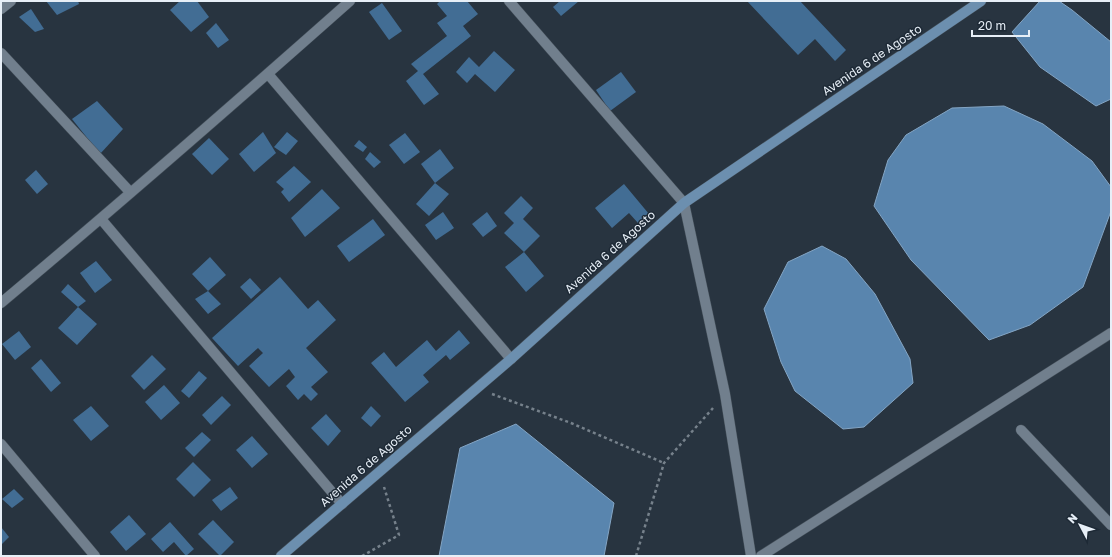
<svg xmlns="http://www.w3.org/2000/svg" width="1112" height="557" font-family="'Golos Text',sans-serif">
<rect width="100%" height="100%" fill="#283440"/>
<g fill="#5985ae" stroke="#84a5c4">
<path d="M1040,1H1059L1072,10L1111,42V99L1096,106L1040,67L1012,32Z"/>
<path d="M1004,106L1043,124L1092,161L1111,187V211L1083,287L1030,325L989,340L911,260L874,206L888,160L906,135L952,108Z"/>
<path d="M822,246L846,259L875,294L910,359L913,383L864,427L843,429L795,391L781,362L764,309L788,262Z"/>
<path d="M516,424L614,503L604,556H439L460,448Z"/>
</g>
<g fill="#426d94">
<path d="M46,1H78L79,4L57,15Z"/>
<path d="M180,1H197L209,17L191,32L170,10Z"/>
<path d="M440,1H467L478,14L463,26L471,36L423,74L439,94L424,105L406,81L418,71L411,64L447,36L437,23L447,16L437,4Z"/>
<path d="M560,1H579L561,16L553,7Z"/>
<path d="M747,1H800L846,50L835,61L815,39L798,55Z"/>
<path d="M382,3L402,31L389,40L369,12Z"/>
<path d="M31,9L44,29L35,32L19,17Z"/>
<path d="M216,23L229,40L218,48L206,33Z"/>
<path d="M494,51L515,70L495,92L475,74L467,83L456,72L469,57L479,67Z"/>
<path d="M621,72L636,92L610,111L596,90Z"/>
<path d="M97,101L123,129L100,154L72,119Z"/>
<path d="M263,132L276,153L254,172L239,154Z"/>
<path d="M287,132L298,141L286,155L274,147Z"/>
<path d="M405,133L420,152L404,164L389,145Z"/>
<path d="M209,138L229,159L212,175L192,154Z"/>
<path d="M359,140L367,147L363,152L354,146Z"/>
<path d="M440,149L454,168L435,183L421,164Z"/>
<path d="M370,152L381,162L374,168L365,159Z"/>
<path d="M294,166L311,182L289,202L281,192L284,189L276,182Z"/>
<path d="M36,170L48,184L37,194L25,180Z"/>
<path d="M435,183L449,194L429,216L416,204Z"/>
<path d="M624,184L649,214L638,223L629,213L612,228L595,208Z"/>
<path d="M322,189L340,208L305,237L291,218Z"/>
<path d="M521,196L533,208L523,219L540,236L524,252L544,276L526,292L505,267L524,252L504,233L514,223L504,213Z"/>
<path d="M443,212L454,228L436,240L425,225Z"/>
<path d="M487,212L497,226L483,237L472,224Z"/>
<path d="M373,219L385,235L349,262L337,246Z"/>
<path d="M210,257L226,275L208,291L221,304L208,314L195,299L208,291L192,274Z"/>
<path d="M96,261L112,280L95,293L80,273Z"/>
<path d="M280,277L308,309L318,300L336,320L306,348L328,372L311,387L318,394L311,401L304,394L298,400L286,386L295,377L289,369L269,387L249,366L263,353L258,348L238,366L212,338Z"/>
<path d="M250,278L261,290L251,299L240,287Z"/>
<path d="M68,284L86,301L78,307L97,324L77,345L58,328L78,307L61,292Z"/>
<path d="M459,330L470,343L450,360L446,355L423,375L429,382L405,402L371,363L384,352L396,367L427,340L436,351Z"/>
<path d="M19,331L31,347L15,360L2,344Z"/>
<path d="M152,355L166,369L144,390L131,376Z"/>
<path d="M41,359L61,383L51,392L31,368Z"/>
<path d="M199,371L207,378L189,398L181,391Z"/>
<path d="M164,385L180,403L161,420L145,402Z"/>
<path d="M222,396L231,405L211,425L202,415Z"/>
<path d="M91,406L109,426L91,441L73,420Z"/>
<path d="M371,406L381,416L371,427L361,418Z"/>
<path d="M326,414L341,431L328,446L311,428Z"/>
<path d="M202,432L211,440L194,457L185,448Z"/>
<path d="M252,436L268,454L252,468L236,450Z"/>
<path d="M193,462L211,480L194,497L176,479Z"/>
<path d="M230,487L238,498L221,511L212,500Z"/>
<path d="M14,489L24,499L12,508L2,499Z"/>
<path d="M129,515L146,534L126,551L110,532Z"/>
<path d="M213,520L234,542L220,556L198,534Z"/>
<path d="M170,522L194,549L186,556L174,542L163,552L151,539Z"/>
<path d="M1,527L9,537L1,545Z"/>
</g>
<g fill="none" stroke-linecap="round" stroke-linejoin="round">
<defs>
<g id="street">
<path d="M509,1L684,203L725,394L751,556"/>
<path d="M1,9L11,1"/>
<path d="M1,53L130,192"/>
<path d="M268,74L511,359"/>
<path d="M101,219L342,504"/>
<path d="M1,303C119,204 235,103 350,1"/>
<path d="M1021,430L1111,525"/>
<path d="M1,444L95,556"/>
<path d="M761,556L1111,333"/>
</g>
<path id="secondary" d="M281,556L511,359L684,203L981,1"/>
</defs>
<use href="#street" stroke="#444f59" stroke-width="11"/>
<use href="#secondary" stroke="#444f59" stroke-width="11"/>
<g stroke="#76818b" stroke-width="2.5" stroke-dasharray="3 3" stroke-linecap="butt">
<path d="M492,394L571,423L664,463"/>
<path d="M362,556L399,535L384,487"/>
<path d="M636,556L664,463L713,408"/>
</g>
<use href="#street" stroke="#717f8d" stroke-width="10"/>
<use href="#secondary" stroke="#6c8faf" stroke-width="10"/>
</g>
<g text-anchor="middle" stroke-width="3" stroke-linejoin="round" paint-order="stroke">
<g font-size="12" fill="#e7eff7" stroke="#1e2a36">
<text transform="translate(872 60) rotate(-34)" y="4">Avenida 6 de Agosto</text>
<text transform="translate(610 252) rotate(-42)" y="4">Avenida 6 de Agosto</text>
<text transform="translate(366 466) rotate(-41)" y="4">Avenida 6 de Agosto</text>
</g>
</g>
<rect width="1112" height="557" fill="none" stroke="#e7eff7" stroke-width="4"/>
<g transform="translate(1080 525) rotate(311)" stroke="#1e2a36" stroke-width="3" paint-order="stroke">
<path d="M0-3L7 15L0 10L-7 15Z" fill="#e7eff7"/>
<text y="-6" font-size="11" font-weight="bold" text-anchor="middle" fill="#e7eff7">N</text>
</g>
<path d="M972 30v6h57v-6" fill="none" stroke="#e7eff7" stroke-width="2"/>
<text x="978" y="30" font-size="12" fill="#e7eff7" stroke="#1e2a36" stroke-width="3" paint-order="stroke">20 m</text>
</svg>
